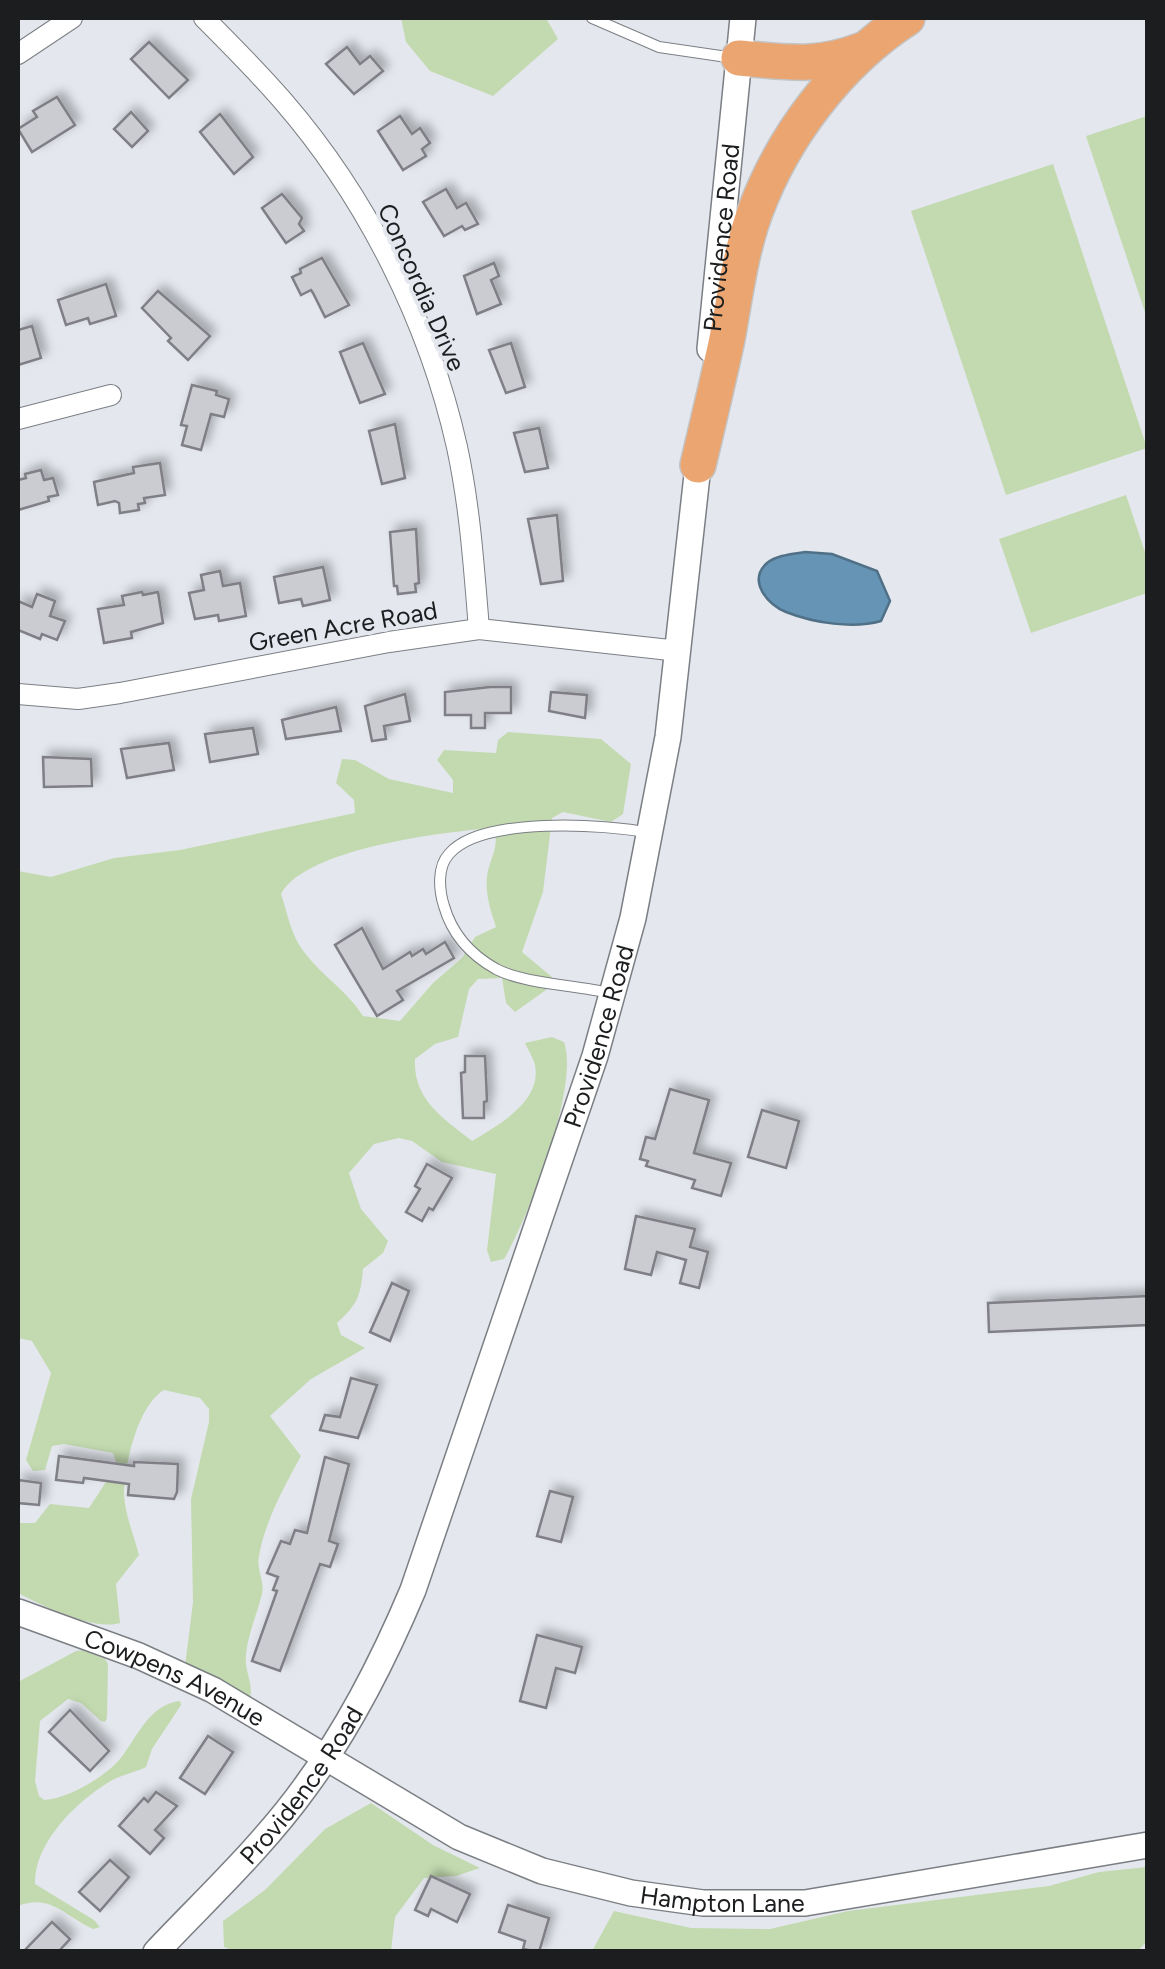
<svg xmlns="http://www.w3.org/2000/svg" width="1165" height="1969" font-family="Figtree,sans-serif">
<defs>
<filter id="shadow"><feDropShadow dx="6" dy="-6" stdDeviation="5" flood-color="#0004"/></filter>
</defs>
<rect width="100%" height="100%" fill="#e4e8ee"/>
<g fill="#c3dab0" fill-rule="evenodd">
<path d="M401,18H546L558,39L493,96L430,71L406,42Z"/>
<path d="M1147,116H1148L1147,318L1086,136Z"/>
<path d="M1053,164L1147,448L1006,495L911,211Z"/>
<path d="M1126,495L1147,558V593L1031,633L999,539Z"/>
<path d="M508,732L601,739L631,764L623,814L611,822L563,812L552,818L543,892L522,952L552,977L546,990L515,1012L506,1003L502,978L478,979L469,989L458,1037L435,1044L415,1059C413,1100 443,1118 472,1141C498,1125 542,1102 535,1065C533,1058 528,1049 525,1043L552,1037L564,1042C580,1085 528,1219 504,1259L491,1262L487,1250L496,1174L442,1162L412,1141L399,1138L374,1144L349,1173L361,1209L388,1241L383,1253L363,1269C361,1296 357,1305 337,1323L341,1335L365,1348L311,1379L270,1416L301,1456C284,1487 265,1521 259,1556C256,1569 265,1581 262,1594C257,1614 248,1634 246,1655C244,1671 254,1683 250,1700L185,1666L193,1602L191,1499L209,1422V1409L200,1398L164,1390C138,1405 125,1463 124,1492C124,1511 134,1536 139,1555L116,1584L120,1623C93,1631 43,1606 18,1593V1523H35L50,1504L89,1508L117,1465L113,1453L64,1444L52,1446L45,1470L33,1471L26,1460L51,1373L32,1341L18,1338V871L51,877L114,858L180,850L355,813L354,800L336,783L342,759L355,760L389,779L453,793V780L437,760L444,750L496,753L498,740ZM493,828C501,847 489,858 487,877C485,895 491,911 496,927L475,937L462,958L433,983L400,1021L363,1016C345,987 311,969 296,939C289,925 286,908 281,894C306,848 444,832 493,828Z"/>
<path d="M84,1650L105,1659L108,1664L107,1718L105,1722L101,1721L81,1703L68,1699L40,1721L35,1781L39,1796L44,1800C67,1799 105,1777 120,1759C137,1738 149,1704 180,1701L181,1705L152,1749L146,1767C134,1773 120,1775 109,1782C76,1802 34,1843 35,1884L94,1920L100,1927L93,1929C65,1916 50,1893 18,1906V1682L76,1651Z"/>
<path d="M371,1803L433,1845L480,1868L456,1876L424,1878L395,1917L391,1951H235L224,1947L223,1921L265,1890L325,1829Z"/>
<path d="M1147,1867V1941L1138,1951H592L614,1911L691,1928L770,1929L848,1911L1049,1886L1099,1872Z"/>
</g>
<path fill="#6694b4" stroke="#507087" stroke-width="2.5" d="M805,552L832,554L877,571L890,601L881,621C853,629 814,623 786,612C768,605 747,581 767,563C777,555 793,554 805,552Z"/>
<g fill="#cbcbd2" stroke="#7f7f85" stroke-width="2.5" filter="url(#shadow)">
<path d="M149,42L188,80L169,98L131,59Z"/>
<path d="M347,47L360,64L370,56L383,71L354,94L326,64Z"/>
<path d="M57,97L75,125L32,152L18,129L37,117L33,111Z"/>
<path d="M131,112L148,131L132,147L114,129Z"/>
<path d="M220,114L253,157L234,174L200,132Z"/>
<path d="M400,116L412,134L420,128L430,143L422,149L426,156L403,170L378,131Z"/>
<path d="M446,189L457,208L466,203L478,224L465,230L462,226L444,236L423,202Z"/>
<path d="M282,194L302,218L299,224L304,231L286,243L262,208Z"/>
<path d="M322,258L349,305L325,317L313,293L311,290L301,295L292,277L301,273L300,269Z"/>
<path d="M494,263L499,276L491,280L501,304L477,314L464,276Z"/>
<path d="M106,284L116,316L90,324L88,318L66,325L58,300Z"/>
<path d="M158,291L210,336L188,360L168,341L171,338L142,308Z"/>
<path d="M32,326L41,358L18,365V330Z"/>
<path d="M363,343L385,394L360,403L340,352Z"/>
<path d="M511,343L525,387L506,393L489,350Z"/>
<path d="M192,385L217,391L216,395L229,399L224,417L211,414L201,450L182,445L187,426L181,425Z"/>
<path d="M395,424L405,478L382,484L369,431Z"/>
<path d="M539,428L548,468L525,472L514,433Z"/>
<path d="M160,463L165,495L144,498L145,503L138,504L139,510L120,513L119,503L115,501L98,505L94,482L134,473L133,467Z"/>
<path d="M41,470L44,480L53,478L58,495L48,497L49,501L18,510V480L26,478L25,474Z"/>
<path d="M557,515L563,581L541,584L528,519Z"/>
<path d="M416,529L419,583L415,584L416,592L398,594L397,586H394L390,532Z"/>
<path d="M323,567L330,600L303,606L301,599L279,603L274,577Z"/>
<path d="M220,571L223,586L240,583L246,616L219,621L218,615L195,619L189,593L204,590L201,575Z"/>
<path d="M142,592L143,595L158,592L163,623L131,632L132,638L104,643L98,609L124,605L122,596Z"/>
<path d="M37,594L55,601L50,616L65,621L57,640L42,634L40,639L18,630V601L32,607Z"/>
<path d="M490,687H511V713H485V728H471V715H445V692Z"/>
<path d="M551,692L587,695L585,718L549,711Z"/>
<path d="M405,694L410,721L384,726L386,739L372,741L365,706Z"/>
<path d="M336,707L341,731L286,739L282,720Z"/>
<path d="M253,728L258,754L210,762L205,734Z"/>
<path d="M169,743L174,770L127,778L121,749Z"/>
<path d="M43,757L91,759L92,786L44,787Z"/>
<path d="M362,928L383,969L410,952L412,956L423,949L426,954L445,942L454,958L397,991L403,1000L377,1016L335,945Z"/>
<path d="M465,1056H485L487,1101L484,1102V1118H463L461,1073L465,1072Z"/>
<path d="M670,1089L709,1100L694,1153L731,1163L721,1196L692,1188L695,1180L646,1166L648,1161L640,1159L646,1137L655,1139Z"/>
<path d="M762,1110L799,1121L786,1168L748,1157Z"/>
<path d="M427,1164L452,1178L433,1210L429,1208L422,1221L406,1212L420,1189L415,1186Z"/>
<path d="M636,1216L695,1229L690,1247L708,1252L699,1288L680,1283L686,1260L657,1252L651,1275L625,1269Z"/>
<path d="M392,1283L409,1291L390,1341L370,1332Z"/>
<path d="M1148,1296V1325L989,1332L988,1303Z"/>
<path d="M351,1378L377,1385L358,1438L320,1430L325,1415L340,1417Z"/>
<path d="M59,1456L134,1466V1462L178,1464L177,1492L174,1499L128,1495L129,1484L84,1478L83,1483L56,1480Z"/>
<path d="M325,1457L349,1464L329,1541L338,1544L330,1567L320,1564L280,1671L252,1661L277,1591L273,1590L278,1577L267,1573L281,1541L290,1544L295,1530L307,1533Z"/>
<path d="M18,1480L41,1483L39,1505L18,1503Z"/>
<path d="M550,1491L573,1497L561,1542L537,1536Z"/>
<path d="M537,1635L582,1647L575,1673L556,1668L546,1708L520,1701Z"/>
<path d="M70,1710L109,1751L90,1771L49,1732Z"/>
<path d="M208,1736L233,1752L205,1794L180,1778Z"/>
<path d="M156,1792L177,1806L155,1830L164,1838L150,1854L119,1826L144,1798L148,1802Z"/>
<path d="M110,1860L129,1877L100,1911L79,1892Z"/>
<path d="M431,1876L470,1894L457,1922L431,1909L428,1916L415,1910Z"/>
<path d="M508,1905L549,1918L539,1952L523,1949L525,1941L499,1932Z"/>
<path d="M52,1922L70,1939L58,1952H23Z"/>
</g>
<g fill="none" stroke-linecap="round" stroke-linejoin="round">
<defs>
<g id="service">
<path d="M592,18L659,47L734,58"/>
<path d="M609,993C576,985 525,984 496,969C471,955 452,934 444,906C439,890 437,867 449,854C481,816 606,824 651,833"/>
</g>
<g id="minor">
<path d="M204,18C231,45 258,72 283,101C367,198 429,322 457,447C470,507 474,568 479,629"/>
<path d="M18,54L72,18"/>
<path d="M18,419L111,395"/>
<path d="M18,694L78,699L120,693L389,642L479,629L679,651"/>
</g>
<g id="tertiary">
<path id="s1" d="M710,349L743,18"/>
<path id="s2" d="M18,1612L139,1656L213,1690L459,1837L542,1871L631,1893L703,1903H805L1148,1845"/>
<path id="s3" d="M156,1952C207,1898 263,1846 306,1786C351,1725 384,1659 413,1590L595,1056L633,918L668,737L700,448"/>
</g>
<g id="motorway">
<path d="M739,58C788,62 815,68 863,50"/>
<path d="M698,465C708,423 718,381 727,339C735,296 740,253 755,212C783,136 839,62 907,18"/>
</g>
</defs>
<use href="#service" stroke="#7b7f84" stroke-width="12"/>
<use href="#minor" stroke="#7b7f84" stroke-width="22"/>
<use href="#tertiary" stroke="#7b7f84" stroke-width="28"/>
<use href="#motorway" stroke="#c4c4c5" stroke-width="38"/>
<use href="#service" stroke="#fff" stroke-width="10"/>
<use href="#minor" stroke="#fff" stroke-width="20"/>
<use href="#tertiary" stroke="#fff" stroke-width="25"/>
<use href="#motorway" stroke="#eaa571" stroke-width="35"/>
</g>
<g text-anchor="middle" stroke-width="8" stroke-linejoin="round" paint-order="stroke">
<g font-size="25" fill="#1b1d1f" stroke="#e4e8ee">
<text dy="9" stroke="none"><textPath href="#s1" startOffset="112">Providence Road</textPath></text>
<text transform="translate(422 287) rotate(66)" y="9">Concordia Drive</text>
<text transform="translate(343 626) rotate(-10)" y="9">Green Acre Road</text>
<text dy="9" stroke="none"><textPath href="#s3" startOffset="1032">Providence Road</textPath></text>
<text dy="9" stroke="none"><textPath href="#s2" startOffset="170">Cowpens Avenue</textPath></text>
<text dy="9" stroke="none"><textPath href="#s3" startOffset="222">Providence Road</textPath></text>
<text dy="9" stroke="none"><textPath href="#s2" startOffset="770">Hampton Lane</textPath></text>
</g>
</g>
<rect width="1165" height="1969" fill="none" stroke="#1b1d1f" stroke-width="40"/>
</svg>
